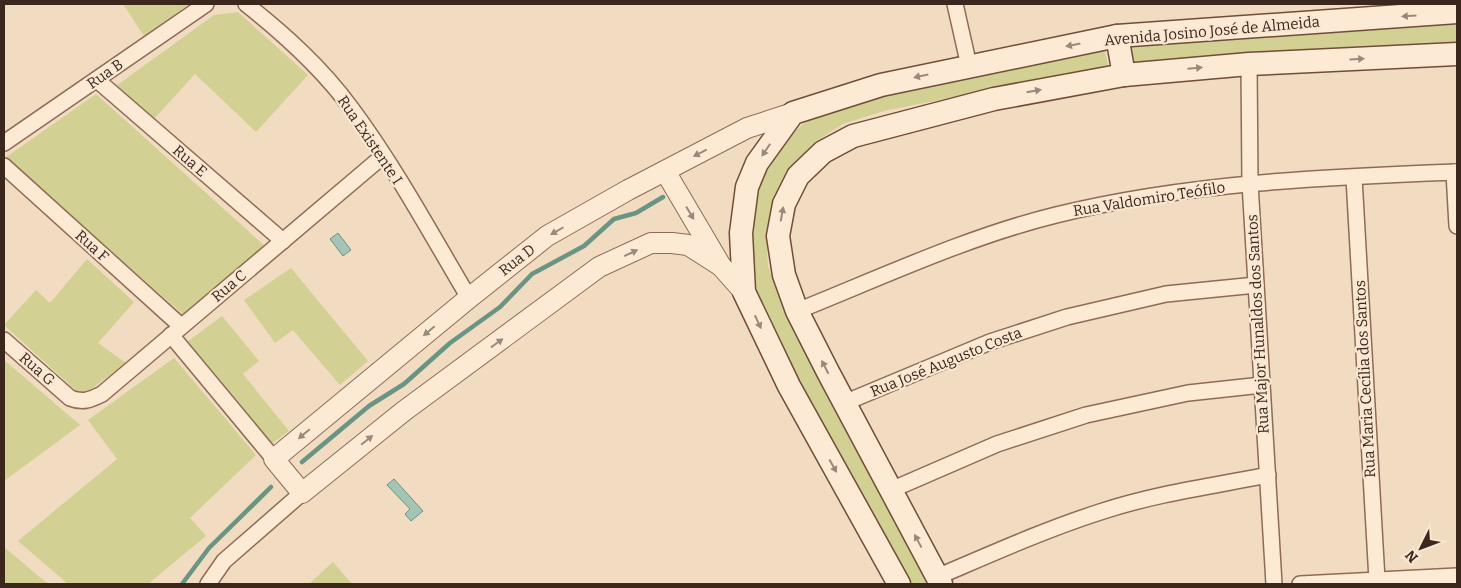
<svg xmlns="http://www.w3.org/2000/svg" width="1461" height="588" font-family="Bitter,serif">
<rect width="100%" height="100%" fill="#f2dcc1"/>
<g fill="#d2d093">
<path d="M123,4H189L144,36Z"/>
<path d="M238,12L308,75L256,132L195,74L154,119L116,86L214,15Z"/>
<path d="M1457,19V44L1133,64L1126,57L1134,39Z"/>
<path d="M1104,46L1109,69L1070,74L884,111L843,124L815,142L795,164L778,196L766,231L768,266L784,310L931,584H911L763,315L749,272L753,197L777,149L803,124L836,104Z"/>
<path d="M96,94L267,248L185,316L5,158Z"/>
<path d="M87,259L134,302L98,343L126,363L82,396L4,325L36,290L50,303Z"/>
<path d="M291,268L368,361L340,385L293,330L275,343L244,300Z"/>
<path d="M222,316L259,361L243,374L289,431L270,445L187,342Z"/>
<path d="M174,358L256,455L190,518L206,536L148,584H68L18,541L117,459L88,420Z"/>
<path d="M4,360L80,425L4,481Z"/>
<path d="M4,547L48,584H4Z"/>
<path d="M333,562L352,584H309Z"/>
</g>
<g fill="#a4c4b6" stroke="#6a9483">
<path d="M338,233L351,250L343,256L330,239Z"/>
<path d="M394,479L423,511L411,521L405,514L410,509L387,485Z"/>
</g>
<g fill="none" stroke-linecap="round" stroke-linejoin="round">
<g stroke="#6a9483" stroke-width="4.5">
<path d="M302,462L369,406L404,384L450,343L500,307L532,274L584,246L614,219L636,213L663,197"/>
<path d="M182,584L209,548L271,487"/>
</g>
<defs>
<g id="minor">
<path d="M246,4C285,35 322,68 351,108C395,167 431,234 469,298"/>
<path d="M955,4L969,66"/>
<path d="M1249,64L1250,183L1274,584"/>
<path d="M97,80L283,241"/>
<path d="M4,143L206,4"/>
<path d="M4,166L181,326"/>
<path d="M1454,172L1457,226"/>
<path d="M1354,178L1377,580"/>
<path d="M797,311C882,277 967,237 1056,215C1186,183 1323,177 1457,172"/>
<path d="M171,335L274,459"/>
<path d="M4,340L70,398C83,403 90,400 102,394L383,156"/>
<path d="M844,403L990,342L1067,317L1166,294L1256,285"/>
<path d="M891,490L997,444L1086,415L1188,393L1262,385"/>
<path d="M937,577C991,554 1044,530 1100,512C1154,494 1212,486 1268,475"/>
<path d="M208,584L224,561L302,493"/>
<path d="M1300,584L1457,576"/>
</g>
<g id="tertiary">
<path d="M665,171L721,266L744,292"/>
<path d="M721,266L688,245L672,243H651L599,267L404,411L302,493L274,459L469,298L547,236L628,190L747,128L793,113"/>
</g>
<g id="secondary">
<path d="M1117,36L1124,75"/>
<path d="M899,584L789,386L744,292L741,233L747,187L757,163L793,113L881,85L1117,36L1457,12"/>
<path d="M941,584L828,372L797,311L784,275L778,236L784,204L798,176L823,152L853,136L994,99L1124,75L1249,64L1457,54"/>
</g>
</defs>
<use href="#minor" stroke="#8e6b56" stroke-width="18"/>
<use href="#tertiary" stroke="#8e6b56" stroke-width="22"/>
<use href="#secondary" stroke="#704c39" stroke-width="25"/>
<use href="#minor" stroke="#fcead5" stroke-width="15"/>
<use href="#tertiary" stroke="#fcead5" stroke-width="20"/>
<use href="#secondary" stroke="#fcead5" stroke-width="22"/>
</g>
<defs><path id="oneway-solid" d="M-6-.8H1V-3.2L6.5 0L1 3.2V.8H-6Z" transform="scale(1.25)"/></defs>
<g fill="#9c8878">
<use href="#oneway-solid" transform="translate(1409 16) rotate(176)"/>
<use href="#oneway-solid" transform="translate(1073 45) rotate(169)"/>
<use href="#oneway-solid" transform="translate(1357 59) rotate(-3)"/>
<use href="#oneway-solid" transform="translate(1195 68) rotate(-5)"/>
<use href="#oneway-solid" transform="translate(921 76) rotate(168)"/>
<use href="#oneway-solid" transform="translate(1034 91) rotate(-10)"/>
<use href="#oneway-solid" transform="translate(766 150) rotate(124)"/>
<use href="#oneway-solid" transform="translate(700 153) rotate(153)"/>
<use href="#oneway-solid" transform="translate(690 213) rotate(59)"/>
<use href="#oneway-solid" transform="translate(782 214) rotate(-80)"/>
<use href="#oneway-solid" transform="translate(557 231) rotate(150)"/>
<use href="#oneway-solid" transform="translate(631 253) rotate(-25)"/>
<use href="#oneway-solid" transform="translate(758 322) rotate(65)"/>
<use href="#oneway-solid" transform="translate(429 331) rotate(140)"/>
<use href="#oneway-solid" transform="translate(497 343) rotate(-36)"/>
<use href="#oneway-solid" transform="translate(825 367) rotate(-117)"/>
<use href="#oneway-solid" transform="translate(304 434) rotate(140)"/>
<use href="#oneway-solid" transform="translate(367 440) rotate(-39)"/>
<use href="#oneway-solid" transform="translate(833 466) rotate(61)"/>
<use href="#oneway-solid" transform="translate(918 541) rotate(-118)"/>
</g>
<g text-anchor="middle" stroke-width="4.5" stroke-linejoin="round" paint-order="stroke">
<g font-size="15" fill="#3c271c" stroke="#f9e7d1">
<text transform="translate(1212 31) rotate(-5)" y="5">Avenida Josino José de Almeida</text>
<text transform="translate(105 74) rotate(-35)" y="5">Rua B</text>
<text transform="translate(370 140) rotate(56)" y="5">Rua Existente I</text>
<text transform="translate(190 161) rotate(41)" y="5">Rua E</text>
<text transform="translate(1149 199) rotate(-9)" y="5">Rua Valdomiro Teófilo</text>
<text transform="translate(92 246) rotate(42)" y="5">Rua F</text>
<text transform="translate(517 260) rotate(-38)" y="5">Rua D</text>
<text transform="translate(229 286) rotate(-40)" y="5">Rua C</text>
<text transform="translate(1258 324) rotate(-93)" y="5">Rua Major Hunaldos dos Santos</text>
<text transform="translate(946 362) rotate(-22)" y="5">Rua José Augusto Costa</text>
<text transform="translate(37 369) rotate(41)" y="5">Rua G</text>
<text transform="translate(1365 379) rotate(-93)" y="5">Rua Maria Cecília dos Santos</text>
</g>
</g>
<rect width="1461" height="588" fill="none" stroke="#3c271c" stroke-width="10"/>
<g transform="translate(1421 548) rotate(228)" stroke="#f9e7d1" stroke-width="4" paint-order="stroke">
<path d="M0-4L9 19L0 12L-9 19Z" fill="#3c271c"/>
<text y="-8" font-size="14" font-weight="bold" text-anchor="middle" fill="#3c271c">N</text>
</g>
</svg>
